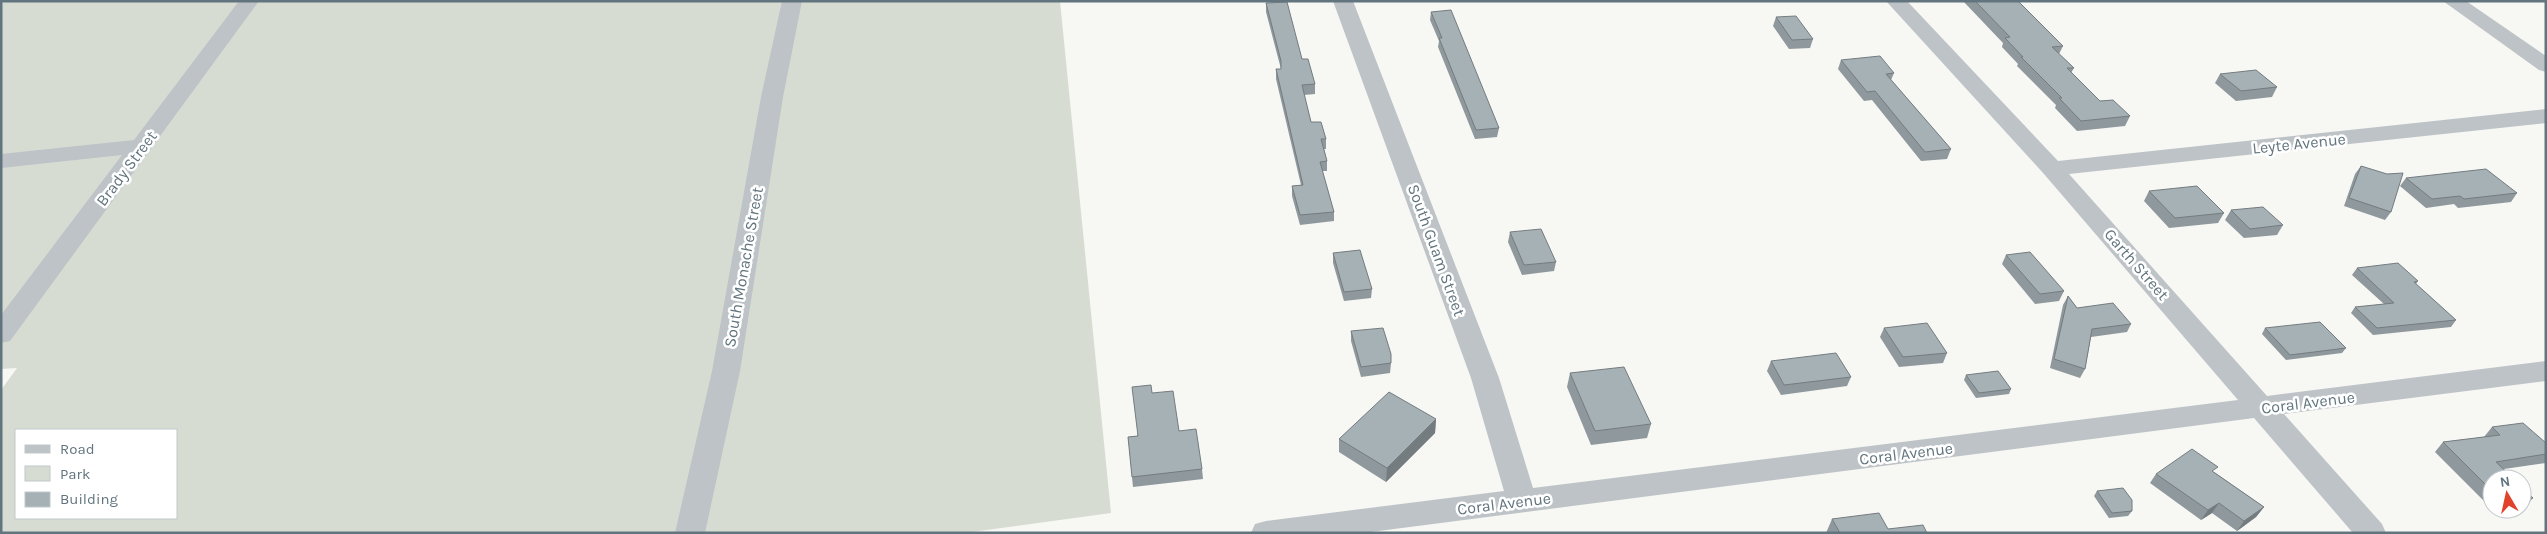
<svg xmlns="http://www.w3.org/2000/svg" width="2547" height="534" font-family="Karla,sans-serif">
<rect width="100%" height="100%" fill="#f7f7f4"/>
<path fill="#d7dcd3" fill-rule="evenodd" d="M1,1H1060L1111,513L964,533H1V390L17,368L1,369ZM16,430H176V518H16Z"/>
<g fill="none" stroke-linecap="round" stroke-linejoin="round">
<g fill="#bdc3c6" fill-rule="evenodd">
<path d="M239,1H259L10,341L1,343V315L122,155L1,168V154L134,140Z"/>
<path d="M782,1H802L783,97L740,371L705,533H675L712,371L761,97Z"/>
<path d="M1333,1H1353L1499,378L1533,488L2238,400L2044,174L1886,1H1907L2058,161L2546,109V123L2069,174L2267,396L2546,361V381L2284,414L2382,524L2386,533H2353L2254,418L1363,533H1251L1255,524L1266,521L1504,491L1471,378Z"/>
<path d="M2443,1H2466L2546,56V72L2539,70Z"/>
</g>
</g>
<g fill="#8f989c">
<path d="M1963,1H2018L2063,46L2059,54L2074,68L2071,73L2100,101L2130,116L2125,126L2077,131L2055,108L2056,105L2017,66L2018,64L2002,47L2003,43Z"/>
<path d="M1266,3L1302,59L1315,84V94L1304,95L1311,122L1326,139V149H1324L1327,161V171H1322L1334,212V221L1300,225L1292,196V186L1301,185L1276,79V69H1281L1266,12Z"/>
<path d="M1431,12L1499,128L1497,137L1475,139L1438,47L1439,41L1430,20Z"/>
<path d="M1776,17L1813,39L1810,48L1789,49L1773,26Z"/>
<path d="M1841,60L1894,73L1891,80L1951,149L1947,159L1921,161L1872,100L1864,101L1838,69Z"/>
<path d="M2220,74L2277,87L2272,97L2236,101L2215,83Z"/>
<path d="M2361,166L2391,212L2385,220L2344,206L2355,174Z"/>
<path d="M2406,178L2517,193L2511,202L2458,208L2454,204L2426,208L2400,186Z"/>
<path d="M2149,191L2224,213L2218,223L2169,228L2144,201Z"/>
<path d="M2231,210L2283,225L2277,235L2244,238L2225,220Z"/>
<path d="M1510,232L1556,262L1554,271L1522,275L1508,242Z"/>
<path d="M1333,253L1372,289L1371,298L1344,301L1333,263Z"/>
<path d="M2006,255L2064,291L2059,301L2035,304L2002,264Z"/>
<path d="M2357,268L2418,281L2416,284L2456,320L2451,327L2373,335L2351,313L2355,307L2384,304L2352,275Z"/>
<path d="M2068,296L2077,308L2131,324L2127,332L2091,337L2085,369L2080,378L2050,368L2063,305Z"/>
<path d="M1884,328L1947,353L1943,363L1899,367L1880,337Z"/>
<path d="M2265,328L2346,348L2342,353L2286,360L2262,334Z"/>
<path d="M1351,331L1391,363L1390,373L1361,377L1351,341Z"/>
<path d="M1771,361L1851,377L1847,386L1781,395L1767,371Z"/>
<path d="M1570,373L1651,424L1647,438L1591,445L1567,387Z"/>
<path d="M1966,375L2011,389L2009,394L1976,398L1964,380Z"/>
<path d="M1152,393L1179,431L1202,469L1203,479L1133,487L1128,437L1137,436Z"/>
<path d="M1436,419L1435,433L1386,482L1339,452V439Z"/>
<path d="M2492,427L2546,443V463L2504,469L2492,479V509H2519L2495,512L2435,452L2443,442L2484,437Z"/>
<path d="M2214,472L2264,507L2256,517L2237,531L2212,513L2201,520L2150,483L2156,474Z"/>
<path d="M2522,487L2533,498L2524,508L2522,509Z"/>
<path d="M2097,491L2132,511L2128,516L2109,518L2094,496Z"/>
<path d="M1832,519L1888,529L1927,533H1826Z"/>
</g>
<g fill="#747c7f">
<path d="M1436,419L1435,433L1386,482L1387,468Z"/>
<path d="M2219,503L2212,513L2201,520L2208,510Z"/>
<path d="M2264,507L2256,517L2237,531L2244,521Z"/>
</g>
<g fill="#a6b1b5" stroke="#747c7f">
<path d="M1975,1H2018L2063,46L2052,47L2074,68H2067L2100,101L2113,100L2130,116L2081,121L2059,98H2062L2021,57H2023L2005,38L2010,37Z"/>
<path d="M1287,2L1302,59H1308L1315,84L1302,85L1311,122H1321L1326,139H1321L1327,161L1320,162L1334,212L1300,215L1292,186L1303,185L1276,69H1281V61L1266,3Z"/>
<path d="M1451,10L1499,128L1476,130L1439,38H1442L1431,12Z"/>
<path d="M1796,16L1813,39L1792,40L1776,17Z"/>
<path d="M1880,56L1894,73L1886,74L1951,149L1925,152L1875,91L1867,92L1841,60Z"/>
<path d="M2256,70L2277,87L2241,91L2220,74Z"/>
<path d="M2361,166L2387,174L2403,173L2391,212L2349,198Z"/>
<path d="M2486,169L2517,193L2464,199L2460,196L2432,199L2406,178Z"/>
<path d="M2197,186L2224,213L2175,218L2149,191Z"/>
<path d="M2263,207L2283,225L2250,229L2231,210Z"/>
<path d="M1541,229L1556,262L1524,265L1510,232Z"/>
<path d="M1360,250L1372,289L1344,292L1333,253Z"/>
<path d="M2030,252L2064,291L2040,294L2006,255Z"/>
<path d="M2398,263L2418,281L2414,282L2456,320L2377,328L2355,307L2394,303L2357,268Z"/>
<path d="M2068,296L2077,308L2113,303L2131,324L2092,329L2085,369L2054,359Z"/>
<path d="M2320,322L2346,348L2290,355L2265,328Z"/>
<path d="M1927,323L1947,353L1903,357L1884,328Z"/>
<path d="M1383,328L1391,354V363L1361,367L1351,331Z"/>
<path d="M1836,353L1851,377L1784,385L1771,361Z"/>
<path d="M1624,367L1651,424L1595,431L1570,373Z"/>
<path d="M1998,371L2011,389L1979,393L1966,375Z"/>
<path d="M1151,385L1152,393L1173,391L1179,431L1196,429L1202,469L1132,477L1128,437L1138,436L1132,387Z"/>
<path d="M1389,392L1436,419L1387,468L1339,439Z"/>
<path d="M2523,423L2546,443V454L2496,462L2514,479H2492V491L2443,442L2500,435L2492,427Z"/>
<path d="M2192,449L2218,467L2212,471L2264,507L2244,521L2219,503L2208,510L2156,474Z"/>
<path d="M2522,487L2533,498L2522,500Z"/>
<path d="M2123,488L2132,500V511L2112,513L2097,491Z"/>
<path d="M1879,513L1888,529L1923,525L1927,533H1840L1832,519Z"/>
</g>
<g text-anchor="middle" stroke-width="5" stroke-linejoin="round" paint-order="stroke">
<g font-size="16" fill="#62757e" stroke="#fff">
<text transform="translate(2299 143) rotate(-6)" y="6">Leyte Avenue</text>
<text transform="translate(126 168) rotate(-53)" y="6">Brady Street</text>
<text transform="translate(1437 250) rotate(70)" y="6">South Guam Street</text>
<text transform="translate(2137 264) rotate(49)" y="6">Garth Street</text>
<text transform="translate(743 267) rotate(-80)" y="6">South Monache Street</text>
<text transform="translate(2308 402) rotate(-7)" y="6">Coral Avenue</text>
<text transform="translate(1906 453) rotate(-7)" y="6">Coral Avenue</text>
<text transform="translate(1504 503) rotate(-7)" y="6">Coral Avenue</text>
</g>
</g>
<rect width="2547" height="534" fill="none" stroke="#62757e" stroke-width="5"/>
<rect x="15" y="429" width="162" height="90" fill="#ffffff" stroke="#c0c8cb"/>
<rect x="25" y="445" width="25" height="8" fill="#bdc3c6" stroke="#c0c8cb"/>
<text x="60" y="454" font-size="15" fill="#62757e">Road</text>
<rect x="25" y="466" width="25" height="15" fill="#d7dcd3" stroke="#c0c8cb"/>
<text x="60" y="479" font-size="15" fill="#62757e">Park</text>
<rect x="25" y="492" width="25" height="15" fill="#a6b1b5" stroke="#c0c8cb"/>
<text x="60" y="504" font-size="15" fill="#62757e">Building</text>
<g transform="translate(2507 494) rotate(351)"><circle r="24" fill="#ffffff" stroke="#c0c8cb"/>
<path d="M0-4L9 19L0 12L-9 19Z" fill="#e1432a"/>
<text y="-8" font-size="14" font-weight="bold" text-anchor="middle" fill="#62757e">N</text>
</g>
</svg>
